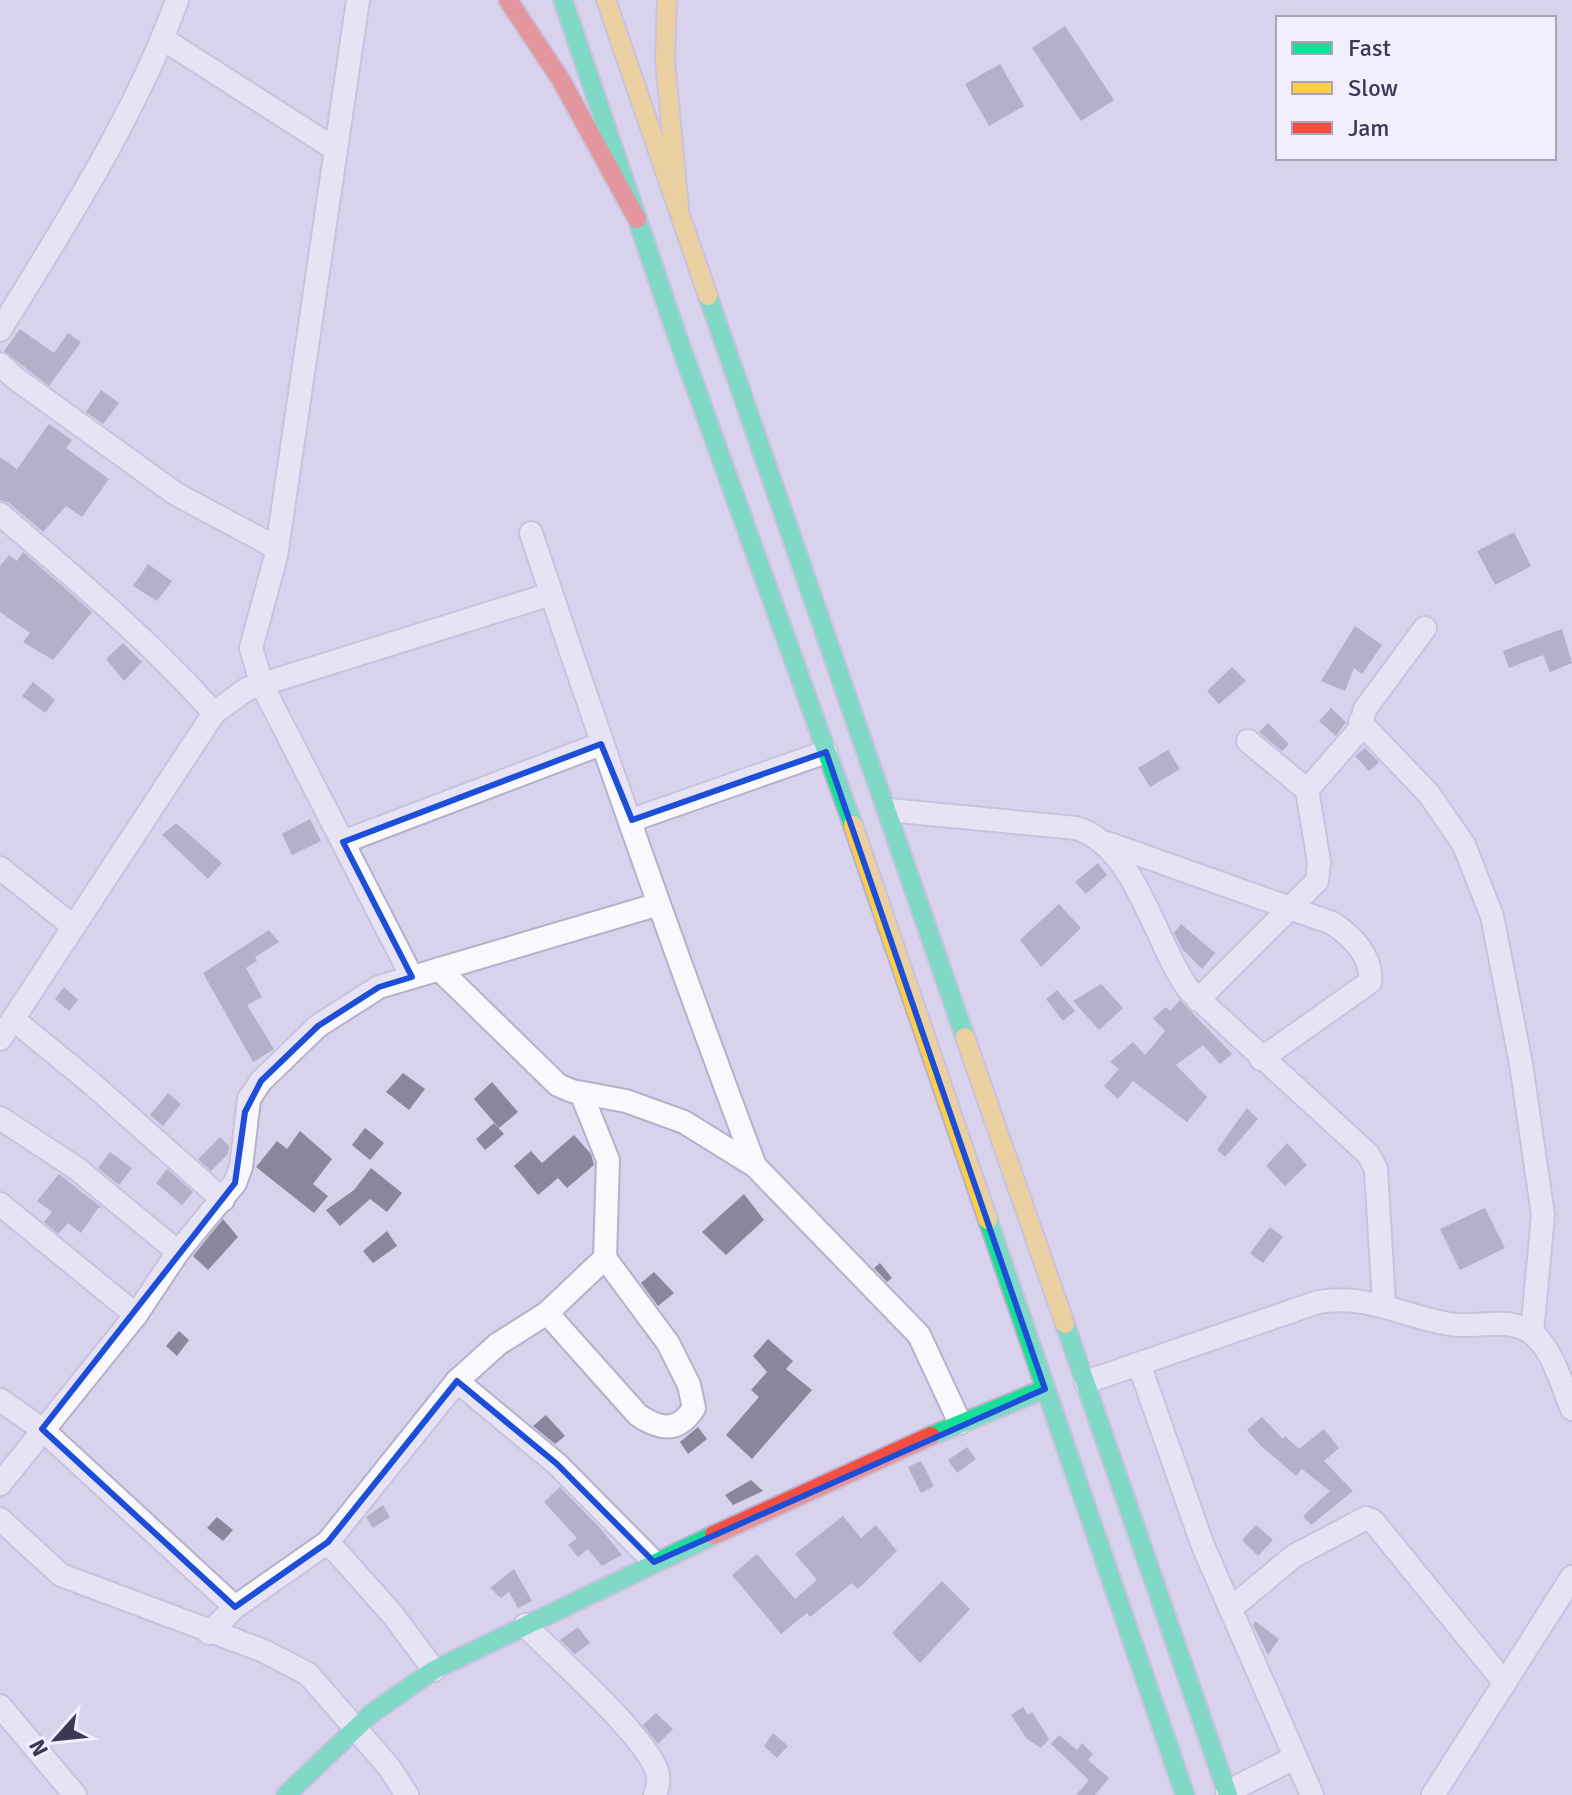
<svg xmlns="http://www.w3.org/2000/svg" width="1572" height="1795" font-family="Signika,sans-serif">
<rect width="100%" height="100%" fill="#d8d2ec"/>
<g fill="#88879e">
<path d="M1065,26L1114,100L1081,121L1032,48Z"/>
<path d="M1000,64L1024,106L989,126L965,84Z"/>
<path d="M20,329L54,353L68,333L81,342L49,386L4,351Z"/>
<path d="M101,390L119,403L103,424L86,412Z"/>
<path d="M49,424L72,440L66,448L109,479L82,517L66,506L43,532L9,503L0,500V457L17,469Z"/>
<path d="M1514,532L1531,566L1495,585L1477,551Z"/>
<path d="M23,552L92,612L53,660L23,642L30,633L0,612V566L9,555L17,561Z"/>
<path d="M148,564L172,581L157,601L133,586Z"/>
<path d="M1355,626L1382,645L1362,674L1354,668L1345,691L1321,681Z"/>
<path d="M1562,629L1572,663L1550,672L1543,655L1509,668L1503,651Z"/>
<path d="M123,643L142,662L124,681L106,659Z"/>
<path d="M1232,667L1246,681L1219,704L1207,691Z"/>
<path d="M33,682L55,700L45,713L22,696Z"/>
<path d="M1331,708L1346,722L1336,736L1319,721Z"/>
<path d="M1268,723L1289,744L1282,751L1259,732Z"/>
<path d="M1365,748L1379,762L1369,771L1355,756Z"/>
<path d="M1168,750L1180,769L1150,787L1138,768Z"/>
<path d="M310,819L321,841L292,855L282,834Z"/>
<path d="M176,823L222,863L208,879L162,835Z"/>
<path d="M1098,863L1107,875L1086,894L1075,882Z"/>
<path d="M1059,904L1081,928L1041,967L1020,940Z"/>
<path d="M1181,924L1215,953L1202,969L1182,949L1174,933Z"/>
<path d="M269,930L279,942L255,957L257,961L246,968L262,997L247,1005L274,1049L253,1062L203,973Z"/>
<path d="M1101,984L1123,1008L1099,1030L1073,1001Z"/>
<path d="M64,987L78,1000L69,1011L55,999Z"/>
<path d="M1057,990L1075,1011L1063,1021L1046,999Z"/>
<path d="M1180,1000L1232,1054L1220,1064L1203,1045L1176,1065L1207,1097L1187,1122L1133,1081L1118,1099L1104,1086L1119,1069L1110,1062L1133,1042L1145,1055L1165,1031L1153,1018L1166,1007L1170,1011Z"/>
<path d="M403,1073L425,1089L409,1110L386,1092Z"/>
<path d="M492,1082L518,1112L499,1128L474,1099Z"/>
<path d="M168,1093L181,1104L163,1126L150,1115Z"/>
<path d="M1247,1108L1258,1119L1225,1157L1217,1150Z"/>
<path d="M494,1123L504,1134L485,1150L476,1139Z"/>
<path d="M365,1128L384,1143L370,1160L352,1145Z"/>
<path d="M300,1131L332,1159L313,1184L328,1196L314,1213L256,1167L277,1141L287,1149Z"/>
<path d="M574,1135L591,1154L594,1165L567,1188L558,1178L538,1195L514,1166L531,1151L542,1163Z"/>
<path d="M220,1137L229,1146L228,1154L211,1171L198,1159Z"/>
<path d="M1287,1143L1307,1165L1285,1186L1266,1166Z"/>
<path d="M110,1152L132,1168L119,1185L98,1168Z"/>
<path d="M371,1168L402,1193L387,1212L370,1199L340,1226L326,1210L354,1190Z"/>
<path d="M167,1169L193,1192L182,1205L156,1183Z"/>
<path d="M59,1174L102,1208H98L81,1233L68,1223L58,1234L44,1222L52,1212L37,1201Z"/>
<path d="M744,1194L764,1220L726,1255L702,1232Z"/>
<path d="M1485,1208L1505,1248L1460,1270L1440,1229Z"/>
<path d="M223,1219L238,1237L208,1270L193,1256Z"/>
<path d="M1270,1227L1283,1237L1263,1263L1250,1253Z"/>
<path d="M387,1231L397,1246L373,1263L363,1251Z"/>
<path d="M880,1263L892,1278L887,1282L874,1268Z"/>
<path d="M654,1272L674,1293L658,1306L641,1283Z"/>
<path d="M179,1331L189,1340L177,1356L166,1346Z"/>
<path d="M768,1339L793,1361L786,1369L812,1390L752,1459L726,1435L759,1397L751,1390L767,1372L753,1356Z"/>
<path d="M546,1415L565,1436L555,1444L533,1426Z"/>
<path d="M1262,1417L1283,1439L1285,1436L1299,1449L1324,1429L1339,1448L1324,1461L1353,1491L1311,1525L1303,1516L1330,1491L1302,1469L1296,1476L1260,1445L1247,1430Z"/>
<path d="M698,1427L707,1439L688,1454L680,1442Z"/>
<path d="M967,1447L976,1459L957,1473L948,1460Z"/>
<path d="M921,1461L934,1486L921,1493L908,1467Z"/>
<path d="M751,1480L763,1491L733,1505L725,1495Z"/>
<path d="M560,1487L600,1528L622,1555L602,1566L588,1549L578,1557L568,1545L577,1538L544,1502Z"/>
<path d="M383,1505L390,1517L373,1528L366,1517Z"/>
<path d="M843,1516L861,1538L876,1525L897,1551L858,1589L852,1583L810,1617L807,1613L781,1634L732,1575L757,1554L795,1599L817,1580L795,1554Z"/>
<path d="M217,1517L233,1530L223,1541L207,1528Z"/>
<path d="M1256,1525L1273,1540L1258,1556L1242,1540Z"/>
<path d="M514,1569L532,1601L518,1608L509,1592L501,1598L490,1588Z"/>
<path d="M942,1581L970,1609L920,1663L892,1633Z"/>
<path d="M1255,1621L1279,1639L1268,1655L1253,1625Z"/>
<path d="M578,1627L590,1643L575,1654L560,1640Z"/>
<path d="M1023,1707L1028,1715L1032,1712L1049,1739L1041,1748L1027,1739L1011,1715Z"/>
<path d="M656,1713L673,1729L658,1744L643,1725Z"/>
<path d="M773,1733L788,1746L777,1758L764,1746Z"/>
<path d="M1059,1735L1077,1750L1082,1743L1093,1754L1088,1760L1109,1778L1095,1795H1076L1089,1780L1051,1744Z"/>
</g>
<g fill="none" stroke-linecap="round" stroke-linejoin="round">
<defs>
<g id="street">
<path d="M358,0L276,556L251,648L262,685L412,977"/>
<path d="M163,39L335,149"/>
<path d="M0,330C63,228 137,113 177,0"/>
<path d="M0,364L15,378L176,494L277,548"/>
<path d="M0,514C74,577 149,640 214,713"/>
<path d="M531,533C602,746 676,956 755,1166"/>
<path d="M1360,722L1429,794L1464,845L1492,916L1521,1064L1543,1215L1532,1333"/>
<path d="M1248,741L1307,790"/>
<path d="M889,810L1076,828C1136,846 1154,942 1189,990L1368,1154L1376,1169L1384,1304"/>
<path d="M632,820L826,752"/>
<path d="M343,842L601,744"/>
<path d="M1107,843L1332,923C1352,936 1373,957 1370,982L1261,1059"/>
<path d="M0,868L74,927"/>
<path d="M439,969L558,1085L572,1091L626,1101L684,1122L755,1166L919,1335L960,1423"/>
<path d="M1198,1000L1317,881L1319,862L1307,790L1360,729L1365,709L1425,628"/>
<path d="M13,1019L90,1082L223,1200"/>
<path d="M0,1039L214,713L247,689L551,594"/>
<path d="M0,1118L76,1168L178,1252"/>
<path d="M0,1204L136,1315"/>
<path d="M547,1313L638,1415C660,1430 678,1433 694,1408L689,1385L668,1343L605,1258L608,1160L581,1093"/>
<path d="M1139,1364L1203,1546L1312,1795"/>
<path d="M457,1381L557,1464L654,1562"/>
<path d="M1086,1382L1318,1302C1370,1294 1401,1316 1449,1324C1476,1329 1510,1315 1533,1334C1553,1350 1562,1386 1572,1409"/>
<path d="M0,1400L42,1429L235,1607"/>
<path d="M0,1484L136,1315L178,1252L235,1183L241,1167L249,1099L261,1081L318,1026L379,987L656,905"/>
<path d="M0,1519L61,1575L264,1651L308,1674L389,1767L407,1795"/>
<path d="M328,1542L393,1615L434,1670"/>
<path d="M1230,1609L1294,1556L1366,1518L1373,1521L1505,1683"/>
<path d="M525,1625C559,1660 634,1725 655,1766C660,1776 659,1785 655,1795"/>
<path d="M209,1633L235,1607L328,1542L457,1381L498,1344L547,1313L605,1258"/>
<path d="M0,1706L75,1795"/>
<path d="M1227,1792L1294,1758"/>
<path d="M1433,1795L1572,1577"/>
</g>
<g id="fast">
<path d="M563,0L676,333L853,825"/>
<path d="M708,296L965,1037"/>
<path d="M988,1220L1185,1795"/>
<path d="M1065,1324L1228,1795"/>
<path d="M931,1436L1045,1389"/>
<path d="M286,1795L372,1713L434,1670L714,1535"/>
</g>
<g id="slow">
<path d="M606,0L708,296"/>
<path d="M667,0L665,61L679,208"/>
<path d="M853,825L988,1220"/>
<path d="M965,1037L1065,1324"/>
</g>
<g id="jam">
<path d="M508,0L561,80L637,219"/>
<path d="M714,1535L931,1436"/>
</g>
</defs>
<use href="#street" stroke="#b7b0cb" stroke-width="26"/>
<use href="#fast" stroke="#b7b0cb" stroke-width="22"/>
<use href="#slow" stroke="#b7b0cb" stroke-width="22"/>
<use href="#jam" stroke="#b7b0cb" stroke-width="22"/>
<use href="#street" stroke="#f9f8fc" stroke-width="22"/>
<use href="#fast" stroke="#16e098" stroke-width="18"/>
<use href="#slow" stroke="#ffcf43" stroke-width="18"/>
<use href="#jam" stroke="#f24e42" stroke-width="18"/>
</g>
<path d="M0 0H1572V1795H0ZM601,744L632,820L826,752L1045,1389L654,1562L557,1464L457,1381L328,1542L235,1607L42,1429L235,1183L245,1112L261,1081L318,1026L379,987L412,977L343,842Z" fill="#d8d2ec" fill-opacity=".55" fill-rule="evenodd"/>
<path fill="none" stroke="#1d4ed8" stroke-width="6" stroke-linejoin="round" d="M601,744L632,820L826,752L1045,1389L654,1562L557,1464L457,1381L328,1542L235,1607L42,1429L235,1183L245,1112L261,1081L318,1026L379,987L412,977L343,842Z"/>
<rect x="1276" y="16" width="280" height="144" fill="#f1eefe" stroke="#a9a4ba" stroke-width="2"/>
<rect x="1292" y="42" width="40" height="12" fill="#16e098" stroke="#a9a4ba" stroke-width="2"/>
<text x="1348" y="56" font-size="24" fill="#3e3655">Fast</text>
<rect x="1292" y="82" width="40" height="12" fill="#ffcf43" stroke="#a9a4ba" stroke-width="2"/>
<text x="1348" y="96" font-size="24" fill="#3e3655">Slow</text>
<rect x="1292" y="122" width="40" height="12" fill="#f24e42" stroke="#a9a4ba" stroke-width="2"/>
<text x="1348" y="136" font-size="24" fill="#3e3655">Jam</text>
<g transform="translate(56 1739) rotate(243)" stroke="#f1eefe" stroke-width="6" paint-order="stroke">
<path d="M0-6L14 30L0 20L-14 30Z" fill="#3e3655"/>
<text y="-12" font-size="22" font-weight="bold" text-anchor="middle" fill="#3e3655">N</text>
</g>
</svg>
